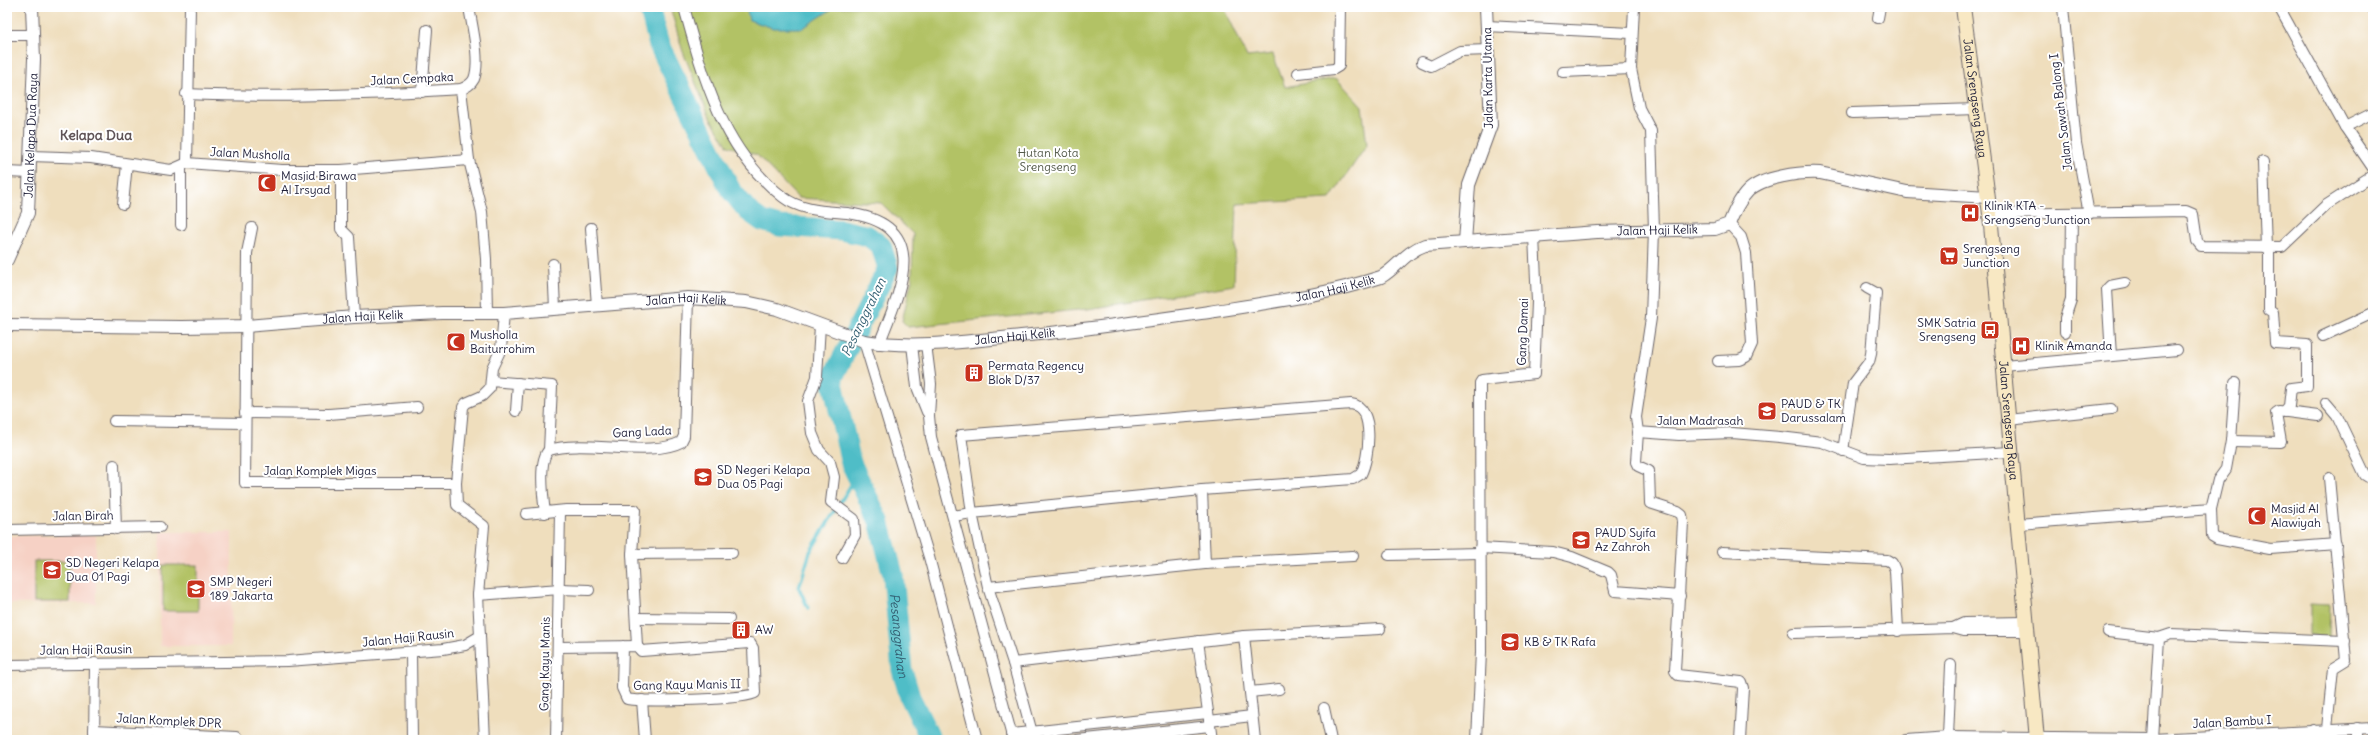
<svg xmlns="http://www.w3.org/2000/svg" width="2380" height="747" font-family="Delius,sans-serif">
<rect width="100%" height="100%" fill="#fff"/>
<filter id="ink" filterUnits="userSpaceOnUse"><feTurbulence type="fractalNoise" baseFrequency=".025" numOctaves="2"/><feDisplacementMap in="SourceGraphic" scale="8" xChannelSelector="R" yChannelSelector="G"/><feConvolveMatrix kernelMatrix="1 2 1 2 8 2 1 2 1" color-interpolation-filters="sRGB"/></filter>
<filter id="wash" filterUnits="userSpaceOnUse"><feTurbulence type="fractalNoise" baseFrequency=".012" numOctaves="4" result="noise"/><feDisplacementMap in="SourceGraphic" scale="16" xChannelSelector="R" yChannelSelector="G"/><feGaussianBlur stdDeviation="0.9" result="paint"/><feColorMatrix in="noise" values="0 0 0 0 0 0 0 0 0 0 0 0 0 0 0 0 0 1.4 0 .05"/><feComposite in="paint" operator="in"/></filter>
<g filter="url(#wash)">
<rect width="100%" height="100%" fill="#efdebd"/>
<g fill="#f6d1c5">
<path d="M160,532H232L231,646H160Z"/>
<path d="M96,535V603L7,604V536Z"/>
</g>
<g fill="#b2c265" stroke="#6a7250">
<path d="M670,7H1224L1247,57L1273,54L1285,87L1336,78L1362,106L1367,145L1330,199L1237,204L1234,285L1088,309L908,327L902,321L912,279L913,234L881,203L798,198L757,155L728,146L710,118L683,52Z"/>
<rect x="34" y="561" width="36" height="41"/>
<rect x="163" y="565" width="35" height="46"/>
<path d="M2310,604L2330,605L2329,637L2310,636Z"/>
</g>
<path fill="#4fbdc7" stroke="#387081" d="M746,7H835L803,28H773L749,20Z"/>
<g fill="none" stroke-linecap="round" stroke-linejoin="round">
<path stroke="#4fbdc7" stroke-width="3.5" d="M808,608L799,588L810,552L857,475"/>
<path stroke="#4fbdc7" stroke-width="21" id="s1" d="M649,7L659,45L730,189L748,211L762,221L779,226L842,230L868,236L881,246L888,268L832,379L851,463L879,521L893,575L902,670L910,697L931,740"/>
</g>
</g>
<g filter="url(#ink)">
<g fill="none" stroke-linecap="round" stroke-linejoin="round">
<defs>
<g id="minor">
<path d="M684,7C703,77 723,151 783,197C801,211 826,211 847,213C933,224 901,289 879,344"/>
<path d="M1634,7L1631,69L1639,108L1651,131L1654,230L1651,318L1636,417L1638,432L1679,435L1732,433L1780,437L1822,442L1864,458L1889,459L2011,452"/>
<path d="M2063,7L2076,143L2089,214"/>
<path d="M2279,7L2345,127L2373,168"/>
<path d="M2372,7L2373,9"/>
<path d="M1878,18L1880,7"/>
<path d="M1487,26L1631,33"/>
<path d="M7,35H34"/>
<path d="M1422,62L1431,66L1460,51L1488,50"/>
<path d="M1563,72L1631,69"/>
<path d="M1298,73L1334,69L1339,66L1340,7"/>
<path d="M461,89L469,160L482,212L486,259L487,314"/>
<path d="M422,92L427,30"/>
<path d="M186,94C278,98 370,95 461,89C466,87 471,85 474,79C481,61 472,26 469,7"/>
<path d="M1852,113L1977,109"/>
<path d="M2345,127L2373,113"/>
<path d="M31,156L91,158L171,170L187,163L282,170H341L469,160"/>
<path d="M2263,162L2266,248"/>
<path d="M187,163L190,7"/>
<path d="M181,167V225"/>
<path d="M341,170V229L349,237L354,317"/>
<path d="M7,172L30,173"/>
<path d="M123,204L127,164"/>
<path d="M1990,214L2186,211L2193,214L2197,241L2201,246L2282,247L2325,206L2373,175"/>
<path d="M252,228L247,253L245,483H456"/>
<path d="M591,228L597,305"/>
<path d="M2269,247V310L2273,312L2275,343L2307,345V386L2291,388L2289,406L2284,412"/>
<path d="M553,264L555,309"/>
<path d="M820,325L817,377L808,401L812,433L819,450L830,462L834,477L831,502L854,519L855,535L842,558"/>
<path d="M2065,332V318L2071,300L2072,214"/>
<path d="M2323,336L2373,313"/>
<path d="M864,341L929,557L977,740"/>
<path d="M926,344L931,384L929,416L931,437L1013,740"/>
<path d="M912,345L917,387L927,412"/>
<path d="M2111,356L2107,289L2110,286L2125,283"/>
<path d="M1718,361L1739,360L1746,357L1752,344L1746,253L1741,237L1729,224"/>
<path d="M2004,366L2177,350"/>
<path d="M491,381L552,386L549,450"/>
<path d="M2326,403L2337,416L2365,475L2373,480"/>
<path d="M516,411L518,383"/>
<path d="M245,413L329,414L417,407"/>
<path d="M2008,420L2111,409"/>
<path d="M114,421L245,423"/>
<path d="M1638,432L1636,462L1638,466L1649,471L1650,503L1678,512L1682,515L1683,522L1675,671L1678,675L1741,682L1743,688L1740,740"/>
<path d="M2231,441L2281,442L2276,413L2279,411L2318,416"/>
<path d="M1843,451L1853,383L1869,362L1871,354L1876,293L1867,288"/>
<path d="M114,465L116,529"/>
<path d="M1202,490L1205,564"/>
<path d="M2211,509L2212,536L2217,539L2270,549L2336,544"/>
<path d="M545,513C543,497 538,460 549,450C583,439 651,458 681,442L684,436L688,298"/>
<path d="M526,514L566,510H635L632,554L637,646"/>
<path d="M953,516L972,513L1202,490L1353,479L1361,474C1369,458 1376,407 1351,404L961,435L972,513L988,587L1013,663L1034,740"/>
<path d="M2018,524L2211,509L2218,480L2226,469L2231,441L2235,383"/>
<path d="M7,530L160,527"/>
<path d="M1480,548L1553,552L1572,557L1608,572L1611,575L1615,591L1680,596"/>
<path d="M1722,552L1887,560L1892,563L1895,570L1898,631"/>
<path d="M632,554L732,553"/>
<path d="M1389,555L1480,553"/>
<path d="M988,587L1205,564L1353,556"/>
<path d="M478,595L560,589L589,590"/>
<path d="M636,618L729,619"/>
<path d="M1953,628L1964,623L2027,622"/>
<path d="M2108,632L2159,638"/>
<path d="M1793,633L1953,628L1964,631H2027"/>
<path d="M480,636L485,740"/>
<path d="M1244,636L1255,740"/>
<path d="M1198,641L1212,740"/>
<path d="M558,647L637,646L641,651L750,643L753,648L755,693C748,700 640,702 627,699L622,688L623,646"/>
<path d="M411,652L412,740"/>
<path d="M1013,663L1244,636L1380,629"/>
<path d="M7,665L288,661L443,649L465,645L480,636L478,595L484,526L457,505L456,483L463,407L466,403L482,396L490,388L492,368L501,349L504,313"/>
<path d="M1250,692L1279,689"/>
<path d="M642,700L645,740"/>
<path d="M1324,708L1331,740"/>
<path d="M1209,721L1252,716"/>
<path d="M2358,728V740"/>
<path d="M2327,729L2333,668L2346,660L2329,478"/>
<path d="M94,730L237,737L240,740"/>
<path d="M1011,734L1208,713"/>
<path d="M1948,737L1951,665"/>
<path d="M2153,739L2159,638L2171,634L2345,641"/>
<path d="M94,740L95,663"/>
<path d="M556,740L560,511"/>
<path d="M1077,740L1210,726"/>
<path d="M1477,740L1481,652L1480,383L1482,380L1534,374L1537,302L1534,236"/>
<path d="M1906,740L1948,737L2153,739L2373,728"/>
<path d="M2312,740L2313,730"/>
</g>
<g id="tertiary">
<path d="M1465,242L1469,185L1491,125L1486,7"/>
<path id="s2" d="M7,260L28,213L34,59L32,7"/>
<path id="s3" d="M7,325L181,327L247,326L354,317L442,313H504L688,298L746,302L777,309L864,341C916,349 969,341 1021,336C1084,330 1146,321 1209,312C1266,303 1326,295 1381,277C1398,267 1405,252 1425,245L1597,232L1715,229L1729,224C1734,212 1739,200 1748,191C1762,177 1800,172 1820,173L1907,192L1988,197"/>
</g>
<g id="secondary">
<path id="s4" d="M1963,7L1990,214L2037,740"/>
</g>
</defs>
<use href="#minor" stroke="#6a6468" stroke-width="12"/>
<use href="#tertiary" stroke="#6a6468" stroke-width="14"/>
<use href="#secondary" stroke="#6a6468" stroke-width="16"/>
<use href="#minor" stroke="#fff" stroke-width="10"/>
<use href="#tertiary" stroke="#fff" stroke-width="12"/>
<use href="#secondary" stroke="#f8e8c3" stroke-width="14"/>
</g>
</g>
<defs>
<symbol id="mosque-square" viewBox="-11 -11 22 22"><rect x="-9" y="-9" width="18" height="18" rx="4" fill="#c8321e" stroke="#fff"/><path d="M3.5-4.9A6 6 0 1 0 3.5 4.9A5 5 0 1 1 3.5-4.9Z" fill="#fff"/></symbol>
<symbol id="hospital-square" viewBox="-11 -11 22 22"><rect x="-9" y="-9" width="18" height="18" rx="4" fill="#c8321e" stroke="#fff"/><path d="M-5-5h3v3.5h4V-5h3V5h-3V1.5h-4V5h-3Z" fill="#fff"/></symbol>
<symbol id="supermarket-square" viewBox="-11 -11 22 22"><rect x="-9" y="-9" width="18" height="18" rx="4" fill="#c8321e" stroke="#fff"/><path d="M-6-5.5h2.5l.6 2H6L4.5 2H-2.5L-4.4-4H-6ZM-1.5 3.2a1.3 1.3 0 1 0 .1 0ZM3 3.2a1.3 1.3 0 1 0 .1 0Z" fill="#fff"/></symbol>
<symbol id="bus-square" viewBox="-11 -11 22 22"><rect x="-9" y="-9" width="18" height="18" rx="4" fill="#c8321e" stroke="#fff"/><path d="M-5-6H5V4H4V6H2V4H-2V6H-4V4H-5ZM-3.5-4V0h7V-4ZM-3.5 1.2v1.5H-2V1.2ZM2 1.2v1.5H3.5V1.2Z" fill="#fff"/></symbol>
<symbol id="building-square" viewBox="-11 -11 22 22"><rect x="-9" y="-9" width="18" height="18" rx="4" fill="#c8321e" stroke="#fff"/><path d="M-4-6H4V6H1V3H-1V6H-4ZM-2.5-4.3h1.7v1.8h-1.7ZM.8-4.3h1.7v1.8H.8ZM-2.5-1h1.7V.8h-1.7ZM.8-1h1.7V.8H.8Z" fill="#fff"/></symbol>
<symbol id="school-square" viewBox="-11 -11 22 22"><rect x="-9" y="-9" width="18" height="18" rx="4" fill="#c8321e" stroke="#fff"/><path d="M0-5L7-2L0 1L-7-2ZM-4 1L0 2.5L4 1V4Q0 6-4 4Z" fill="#fff"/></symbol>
</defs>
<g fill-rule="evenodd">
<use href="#mosque-square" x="256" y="172" width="22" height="22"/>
<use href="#hospital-square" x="1959" y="202" width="22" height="22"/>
<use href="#supermarket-square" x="1938" y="245" width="22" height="22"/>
<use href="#bus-square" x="1979" y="319" width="22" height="22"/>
<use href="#mosque-square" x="445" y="331" width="22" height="22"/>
<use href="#hospital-square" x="2010" y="335" width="22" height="22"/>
<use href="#building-square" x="963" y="362" width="22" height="22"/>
<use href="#school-square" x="1756" y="400" width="22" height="22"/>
<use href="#school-square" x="692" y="466" width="22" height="22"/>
<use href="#mosque-square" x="2246" y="505" width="22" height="22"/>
<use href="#school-square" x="1570" y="529" width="22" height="22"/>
<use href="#school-square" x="41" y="559" width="22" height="22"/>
<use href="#school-square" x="185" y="578" width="22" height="22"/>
<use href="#building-square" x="730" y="619" width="22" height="22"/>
<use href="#school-square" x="1499" y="631" width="22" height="22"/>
</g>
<g text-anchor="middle" stroke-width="4" stroke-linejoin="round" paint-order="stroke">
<g font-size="12" fill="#22223b" stroke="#fff">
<text transform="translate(1488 78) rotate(-91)" y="4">Jalan Karta Utama</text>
<text transform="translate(412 79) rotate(-3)" y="4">Jalan Cempaka</text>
<text dy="4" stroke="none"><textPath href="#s4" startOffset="92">Jalan Srengseng Raya</textPath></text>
<text transform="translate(2061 112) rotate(-97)" y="4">Jalan Sawah Balong I</text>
<text dy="4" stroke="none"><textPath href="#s2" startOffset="129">Jalan Kelapa Dua Raya</textPath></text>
<text transform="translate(250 154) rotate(3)" y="4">Jalan Musholla</text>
<text dy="4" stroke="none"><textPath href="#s3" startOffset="1675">Jalan Haji Kelik</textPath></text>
<text dy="4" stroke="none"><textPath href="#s3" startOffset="1340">Jalan Haji Kelik</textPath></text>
<text dy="4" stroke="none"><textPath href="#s3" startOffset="680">Jalan Haji Kelik</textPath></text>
<text dy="4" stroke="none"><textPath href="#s3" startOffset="356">Jalan Haji Kelik</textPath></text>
<text transform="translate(1523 332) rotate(-88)" y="4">Gang Damai</text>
<text dy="4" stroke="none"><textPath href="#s3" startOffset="1016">Jalan Haji Kelik</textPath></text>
<text x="1700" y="425">Jalan Madrasah</text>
<text dy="4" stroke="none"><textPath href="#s4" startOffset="416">Jalan Srengseng Raya</textPath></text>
<text transform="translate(642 432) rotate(-3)" y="4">Gang Lada</text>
<text x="320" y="475">Jalan Komplek Migas</text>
<text transform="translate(83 516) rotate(-1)" y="4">Jalan Birah</text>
<text transform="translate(408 638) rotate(-6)" y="4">Jalan Haji Rausin</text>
<text transform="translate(86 650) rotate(-1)" y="4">Jalan Haji Rausin</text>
<text transform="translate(545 664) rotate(-89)" y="4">Gang Kayu Manis</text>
<text transform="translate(687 685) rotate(-1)" y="4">Gang Kayu Manis II</text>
<text transform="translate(169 721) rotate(3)" y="4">Jalan Komplek DPR</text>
<text transform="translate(2232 722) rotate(-3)" y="4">Jalan Bambu I</text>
</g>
<g font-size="12" fill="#545a4a" stroke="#fff">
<text x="1048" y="157">Hutan Kota<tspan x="1048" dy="14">Srengseng</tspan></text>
</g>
<g font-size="12" fill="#22223b" stroke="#fff" text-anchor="start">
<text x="281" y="180">Masjid Birawa<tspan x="281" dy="14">Al Irsyad</tspan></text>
<text x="1984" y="210">Klinik KTA -<tspan x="1984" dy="14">Srengseng Junction</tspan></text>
<text x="1963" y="253">Srengseng<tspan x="1963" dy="14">Junction</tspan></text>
<text x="1976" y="327" text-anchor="end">SMK Satria<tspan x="1976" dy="14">Srengseng</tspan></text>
<text x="470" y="339">Musholla<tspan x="470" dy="14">Baiturrohim</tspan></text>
<text x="2035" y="350">Klinik Amanda</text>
<text x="988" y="370">Permata Regency<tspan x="988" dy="14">Blok D/37</tspan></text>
<text x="1781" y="408">PAUD &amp; TK<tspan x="1781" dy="14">Darussalam</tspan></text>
<text x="717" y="474">SD Negeri Kelapa<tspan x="717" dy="14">Dua 05 Pagi</tspan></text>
<text x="2271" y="513">Masjid Al<tspan x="2271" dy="14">Alawiyah</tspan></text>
<text x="1595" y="537">PAUD Syifa<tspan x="1595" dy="14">Az Zahroh</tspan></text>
<text x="66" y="567">SD Negeri Kelapa<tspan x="66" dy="14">Dua 01 Pagi</tspan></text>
<text x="210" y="586">SMP Negeri<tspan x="210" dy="14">189 Jakarta</tspan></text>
<text x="755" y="634">AW</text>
<text x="1524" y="646">KB &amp; TK Rafa</text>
</g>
<g font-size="13" font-style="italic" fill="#346073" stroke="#fff">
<text transform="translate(863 317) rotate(-64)" y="5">Pesanggrahan</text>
<text dy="5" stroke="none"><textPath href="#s1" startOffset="784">Pesanggrahan</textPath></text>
</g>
<g font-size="14" font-weight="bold" fill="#605457" stroke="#fff">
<text x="96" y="140">Kelapa Dua</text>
</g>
</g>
<rect width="2380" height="747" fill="none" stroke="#fff" stroke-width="24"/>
</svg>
